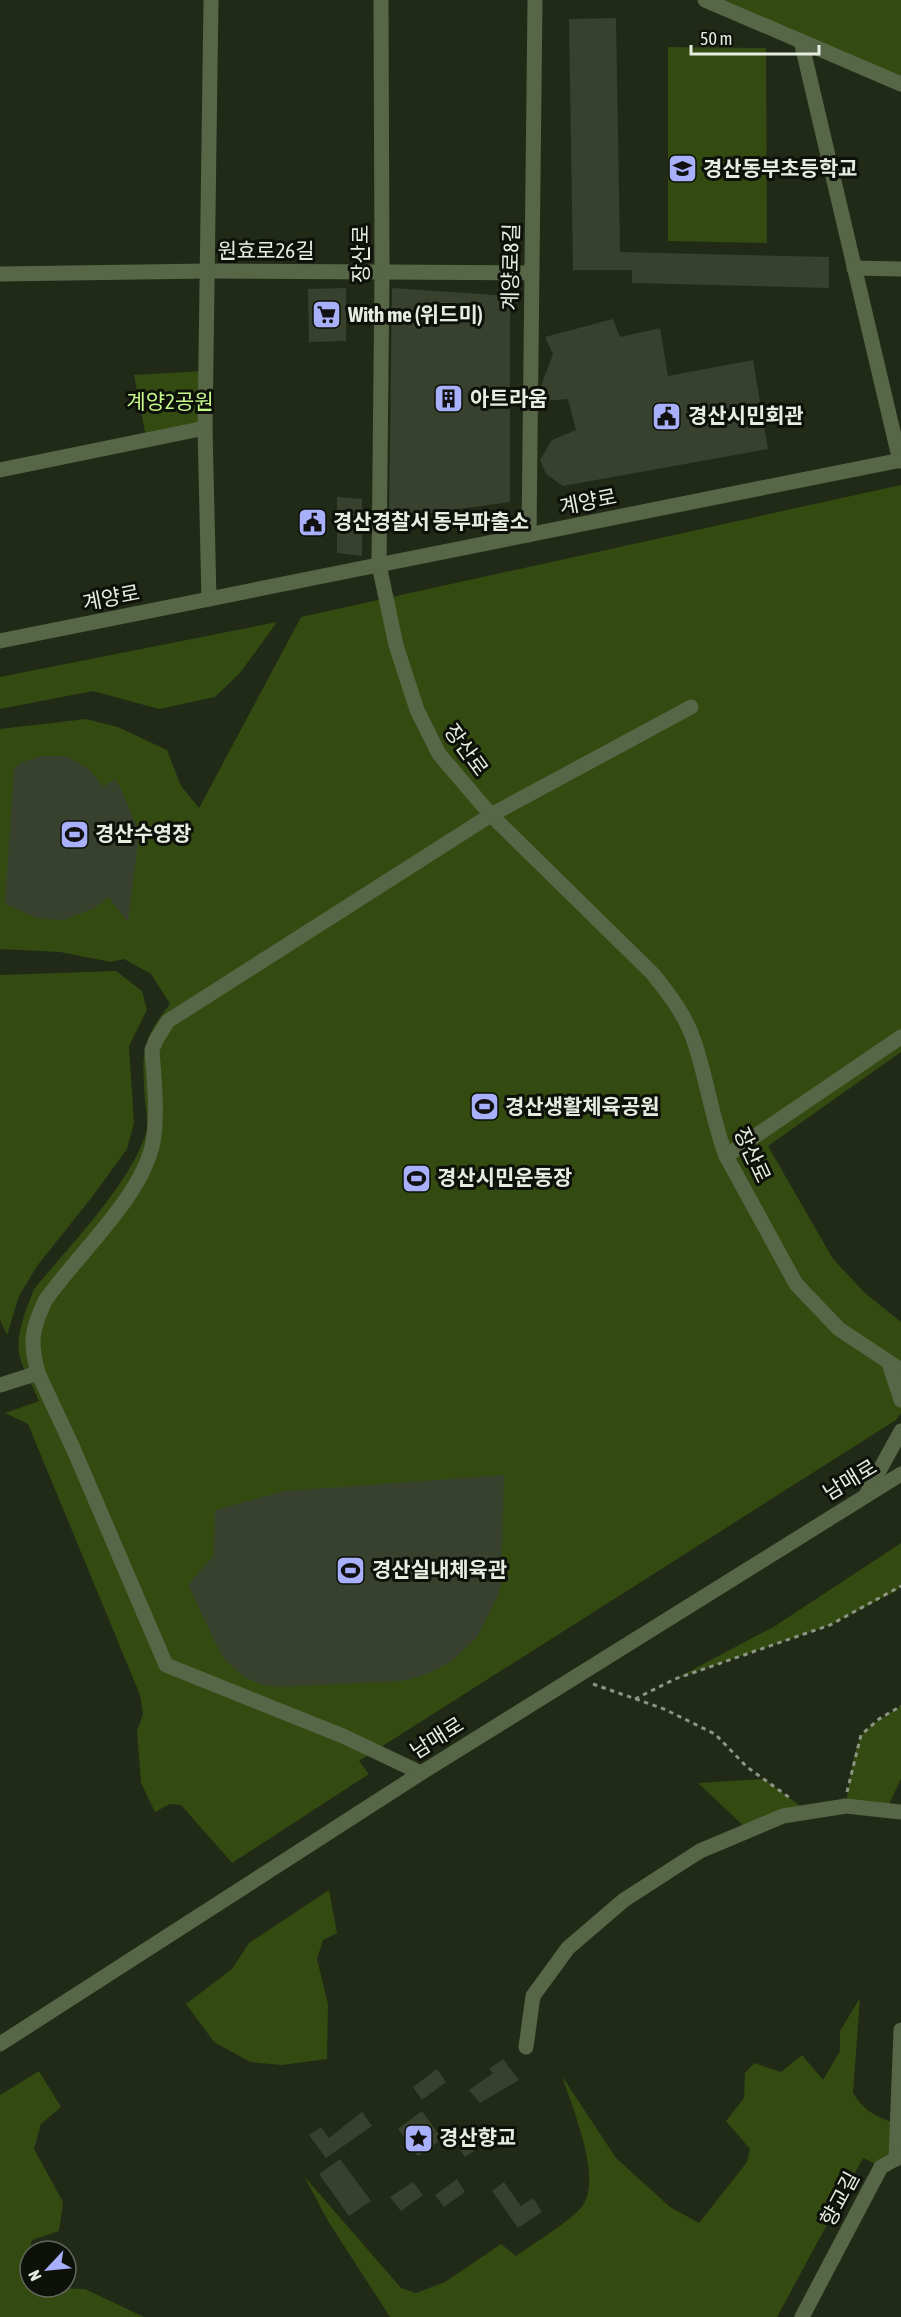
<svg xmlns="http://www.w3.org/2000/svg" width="901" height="2317" font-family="'Asap Condensed','Noto Sans KR',sans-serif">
<rect width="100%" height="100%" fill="#212a17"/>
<g fill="#334a10">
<path d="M705,0H901V83Z"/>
<path d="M668,47L766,48L767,243L668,241Z"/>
<path d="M204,371L202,426L146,437L134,375Z"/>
<path d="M901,485V1052L768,1146L833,1259L865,1293L901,1322V1413L896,1420L359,1761L369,1774L232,1863L181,1805L170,1804L155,1812L141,1783L137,1731L143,1714L140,1695L28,1424L5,1413L39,1401C33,1386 22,1369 19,1353C16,1332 27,1308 34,1289C69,1246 130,1185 146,1133C149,1124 146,1111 145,1101C142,1056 140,1041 170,1004L151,974L124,959L111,962L60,952L0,949V729L86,719L118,727L167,750L181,786L199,808L301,617Z"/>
<path d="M277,622L240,673L215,697L159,709L93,691L0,709V677Z"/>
<path d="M116,971L142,991L147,1010L129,1046L134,1123L127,1149L92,1197L37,1266L19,1296L7,1335L0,1320V975Z"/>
<path d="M901,1543V1586L896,1591L830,1625L675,1679L775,1626Z"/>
<path d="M901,1706V1779L886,1810L846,1806C848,1790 854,1745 863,1734C873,1722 888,1714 901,1706Z"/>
<path d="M764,1779L808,1812L749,1831L698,1783Z"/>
<path d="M329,1890L337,1933L323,1940L317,1959L328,2004L327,2059L282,2065L250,2062L214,2042L186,2004L232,1969L249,1943Z"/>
<path d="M860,1998L853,2093C864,2111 878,2118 898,2124L896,2159L881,2167L863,2158L777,2317H390L328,2221L304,2176L401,2288L416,2293L445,2282L501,2244L516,2256C531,2245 574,2219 583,2205C602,2177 572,2107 562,2076L616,2158L670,2207L699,2223L747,2162L750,2149L726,2121L744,2098L745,2073L754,2063L781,2072L802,2055L823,2080L840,2051V2031Z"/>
<path d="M39,2071L61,2107L41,2124L34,2149L63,2202L59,2231L32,2240L22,2279L30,2287L85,2289L144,2317H0V2095Z"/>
</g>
<g fill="#38412e">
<path d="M616,18L620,252L829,257V288L632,283V270H573L569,19Z"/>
<path d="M346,288V341L309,342L308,289Z"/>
<path d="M392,288L510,296V502L389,519Z"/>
<path d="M613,319L620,337L660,328L668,376L753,360L768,449L563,486L546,474L540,460L552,440L576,430L568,399L544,401L541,386L553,354L545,337Z"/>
<path d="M337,497L362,499V556L337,553Z"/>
<path d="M41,756H66L89,769L103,787L115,779L120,787L136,824L138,844L128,922L108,897L95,908L63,920L37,918L5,904L14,769L20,763Z"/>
<path d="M504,1475L501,1585L498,1596L477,1637L451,1662L425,1675L402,1681L276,1687L260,1684L244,1677L225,1660L219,1650L188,1585L214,1555L215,1510L285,1491Z"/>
<path d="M503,2059L519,2080L480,2103L469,2090L493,2073L489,2069Z"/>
<path d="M437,2069L446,2082L422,2100L413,2087Z"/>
<path d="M422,2111L442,2139L418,2156L398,2129Z"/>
<path d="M362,2112L372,2126L326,2158L309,2135L321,2127L329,2138Z"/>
<path d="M479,2127L490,2140L465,2157L456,2144Z"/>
<path d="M340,2159L371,2201L349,2216L319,2174Z"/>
<path d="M457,2179L465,2192L444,2207L435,2195Z"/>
<path d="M413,2182L423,2195L401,2211L390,2197Z"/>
<path d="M504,2182L521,2206L533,2198L542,2212L518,2228L492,2191Z"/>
</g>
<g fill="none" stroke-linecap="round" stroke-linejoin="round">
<g stroke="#8c9484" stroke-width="3" stroke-dasharray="4.5 4.5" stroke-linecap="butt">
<path d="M593,1684L664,1709L715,1734L747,1767L790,1798"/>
<path d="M635,1699L675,1679L830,1625L901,1586"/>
<path d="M847,1792L861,1735L879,1719L901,1706"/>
</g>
<g stroke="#576646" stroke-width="15">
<path d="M381,0L382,272L379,565L396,645L417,710L439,754L491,815L653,974C669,994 686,1016 694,1041C707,1079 712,1119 726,1156L796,1284L839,1329L901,1370"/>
<path d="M705,0L901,84"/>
<path d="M801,41L900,461"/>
<path d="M854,268L901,269"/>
<path d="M0,274L209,271L531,273"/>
<path d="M0,470L205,428"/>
<path d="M529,535L535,0"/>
<path d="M209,599L205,428L211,0"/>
<path d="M0,641L901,460"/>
<path d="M726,1156L901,1037"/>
<path d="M889,1363L901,1400"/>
<path d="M38,1373L73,1448L166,1665L343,1736L421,1773"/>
<path d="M0,1385L38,1373C30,1342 31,1331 45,1301C77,1254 142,1198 153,1142C158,1112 154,1080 152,1050L156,1040L168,1021L491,815L691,707"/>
<path d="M867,1493L901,1431"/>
<path d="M0,2044L421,1773L901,1474"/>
<path d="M526,2047L533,1996L568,1948L624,1900L700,1851L783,1816L846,1806L901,1812"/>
<path d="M896,2159L901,2030"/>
<path d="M802,2317L881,2167L901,2156"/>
</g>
</g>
<defs>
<symbol id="school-square" viewBox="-11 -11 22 22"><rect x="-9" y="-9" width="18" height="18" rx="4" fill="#a8b0fc" stroke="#0d1109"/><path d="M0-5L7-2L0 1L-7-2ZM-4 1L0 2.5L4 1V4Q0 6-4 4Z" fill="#111"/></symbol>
<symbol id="supermarket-square" viewBox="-11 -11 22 22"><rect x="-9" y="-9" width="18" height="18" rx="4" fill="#a8b0fc" stroke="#0d1109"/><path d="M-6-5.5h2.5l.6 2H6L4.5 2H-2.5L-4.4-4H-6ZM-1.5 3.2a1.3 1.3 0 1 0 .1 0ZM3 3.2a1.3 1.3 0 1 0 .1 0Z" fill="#111"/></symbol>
<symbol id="building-square" viewBox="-11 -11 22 22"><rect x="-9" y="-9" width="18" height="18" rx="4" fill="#a8b0fc" stroke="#0d1109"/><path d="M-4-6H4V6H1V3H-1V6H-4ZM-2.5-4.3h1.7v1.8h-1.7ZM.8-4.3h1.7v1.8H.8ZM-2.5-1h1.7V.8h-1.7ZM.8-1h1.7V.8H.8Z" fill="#111"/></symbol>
<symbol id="civic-square" viewBox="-11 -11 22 22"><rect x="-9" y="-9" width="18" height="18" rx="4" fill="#a8b0fc" stroke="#0d1109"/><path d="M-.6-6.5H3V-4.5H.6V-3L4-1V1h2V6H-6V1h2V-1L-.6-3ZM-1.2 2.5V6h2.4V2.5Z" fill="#111"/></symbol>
<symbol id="stadium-square" viewBox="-11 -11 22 22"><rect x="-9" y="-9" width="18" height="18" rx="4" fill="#a8b0fc" stroke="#0d1109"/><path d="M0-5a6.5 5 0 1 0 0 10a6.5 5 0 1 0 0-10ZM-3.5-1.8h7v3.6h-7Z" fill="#111"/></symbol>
<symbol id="sight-square" viewBox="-11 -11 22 22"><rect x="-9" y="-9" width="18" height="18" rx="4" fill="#a8b0fc" stroke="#0d1109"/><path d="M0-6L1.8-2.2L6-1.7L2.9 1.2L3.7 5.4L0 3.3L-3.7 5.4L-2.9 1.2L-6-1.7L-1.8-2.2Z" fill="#111"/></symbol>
</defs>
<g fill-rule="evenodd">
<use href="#school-square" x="666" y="152" width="33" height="33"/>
<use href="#supermarket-square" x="310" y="298" width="33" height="33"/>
<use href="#building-square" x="432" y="382" width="33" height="33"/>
<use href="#civic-square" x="650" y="400" width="33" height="33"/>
<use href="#civic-square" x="296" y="506" width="33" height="33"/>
<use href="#stadium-square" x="58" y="818" width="33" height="33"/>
<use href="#stadium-square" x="468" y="1090" width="33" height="33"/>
<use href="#stadium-square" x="400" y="1162" width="33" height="33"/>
<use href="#stadium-square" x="334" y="1554" width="33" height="33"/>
<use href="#sight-square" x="402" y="2122" width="33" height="33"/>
</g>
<g text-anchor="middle" stroke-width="6" stroke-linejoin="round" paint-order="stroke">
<g font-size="21" font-weight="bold" fill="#e6ede0" stroke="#0d1109" text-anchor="start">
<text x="703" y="176">경산동부초등학교</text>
<text x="348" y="322">With me (위드미)</text>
<text x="470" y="406">아트라움</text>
<text x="688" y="423">경산시민회관</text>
<text x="333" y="529">경산경찰서 동부파출소</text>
<text x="95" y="841">경산수영장</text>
<text x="505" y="1114">경산생활체육공원</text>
<text x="437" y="1185">경산시민운동장</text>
<text x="372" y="1577">경산실내체육관</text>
<text x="439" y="2145">경산향교</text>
</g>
<g font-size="21" fill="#e6ede0" stroke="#0d1109">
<text x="266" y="258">원효로26길</text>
<text transform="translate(361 254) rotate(-90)" y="7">장산로</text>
<text transform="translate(511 267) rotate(-89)" y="7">계양로8길</text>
<text transform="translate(588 502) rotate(-11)" y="7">계양로</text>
<text transform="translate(111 598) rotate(-11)" y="7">계양로</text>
<text transform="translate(466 750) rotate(54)" y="7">장산로</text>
<text transform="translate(752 1155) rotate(65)" y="7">장산로</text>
<text transform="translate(850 1480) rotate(-31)" y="7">남매로</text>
<text transform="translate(437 1738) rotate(-32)" y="7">남매로</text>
<text transform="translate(840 2199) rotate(-62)" y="7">향교길</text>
</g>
<g font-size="21" fill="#c6f78b" stroke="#0d1109">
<text x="170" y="409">계양2공원</text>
</g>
</g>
<g transform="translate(48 2269) rotate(244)"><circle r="28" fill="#0d1109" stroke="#64695f" stroke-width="1.5"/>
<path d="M0-4.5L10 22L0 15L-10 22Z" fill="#a8b0fc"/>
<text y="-9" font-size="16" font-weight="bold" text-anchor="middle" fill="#e6ede0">N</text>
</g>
<path d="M691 45v9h128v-9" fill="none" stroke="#e6ede0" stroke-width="3"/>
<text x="700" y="45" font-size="18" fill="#e6ede0" stroke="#0d1109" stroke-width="4.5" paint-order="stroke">50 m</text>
</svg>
